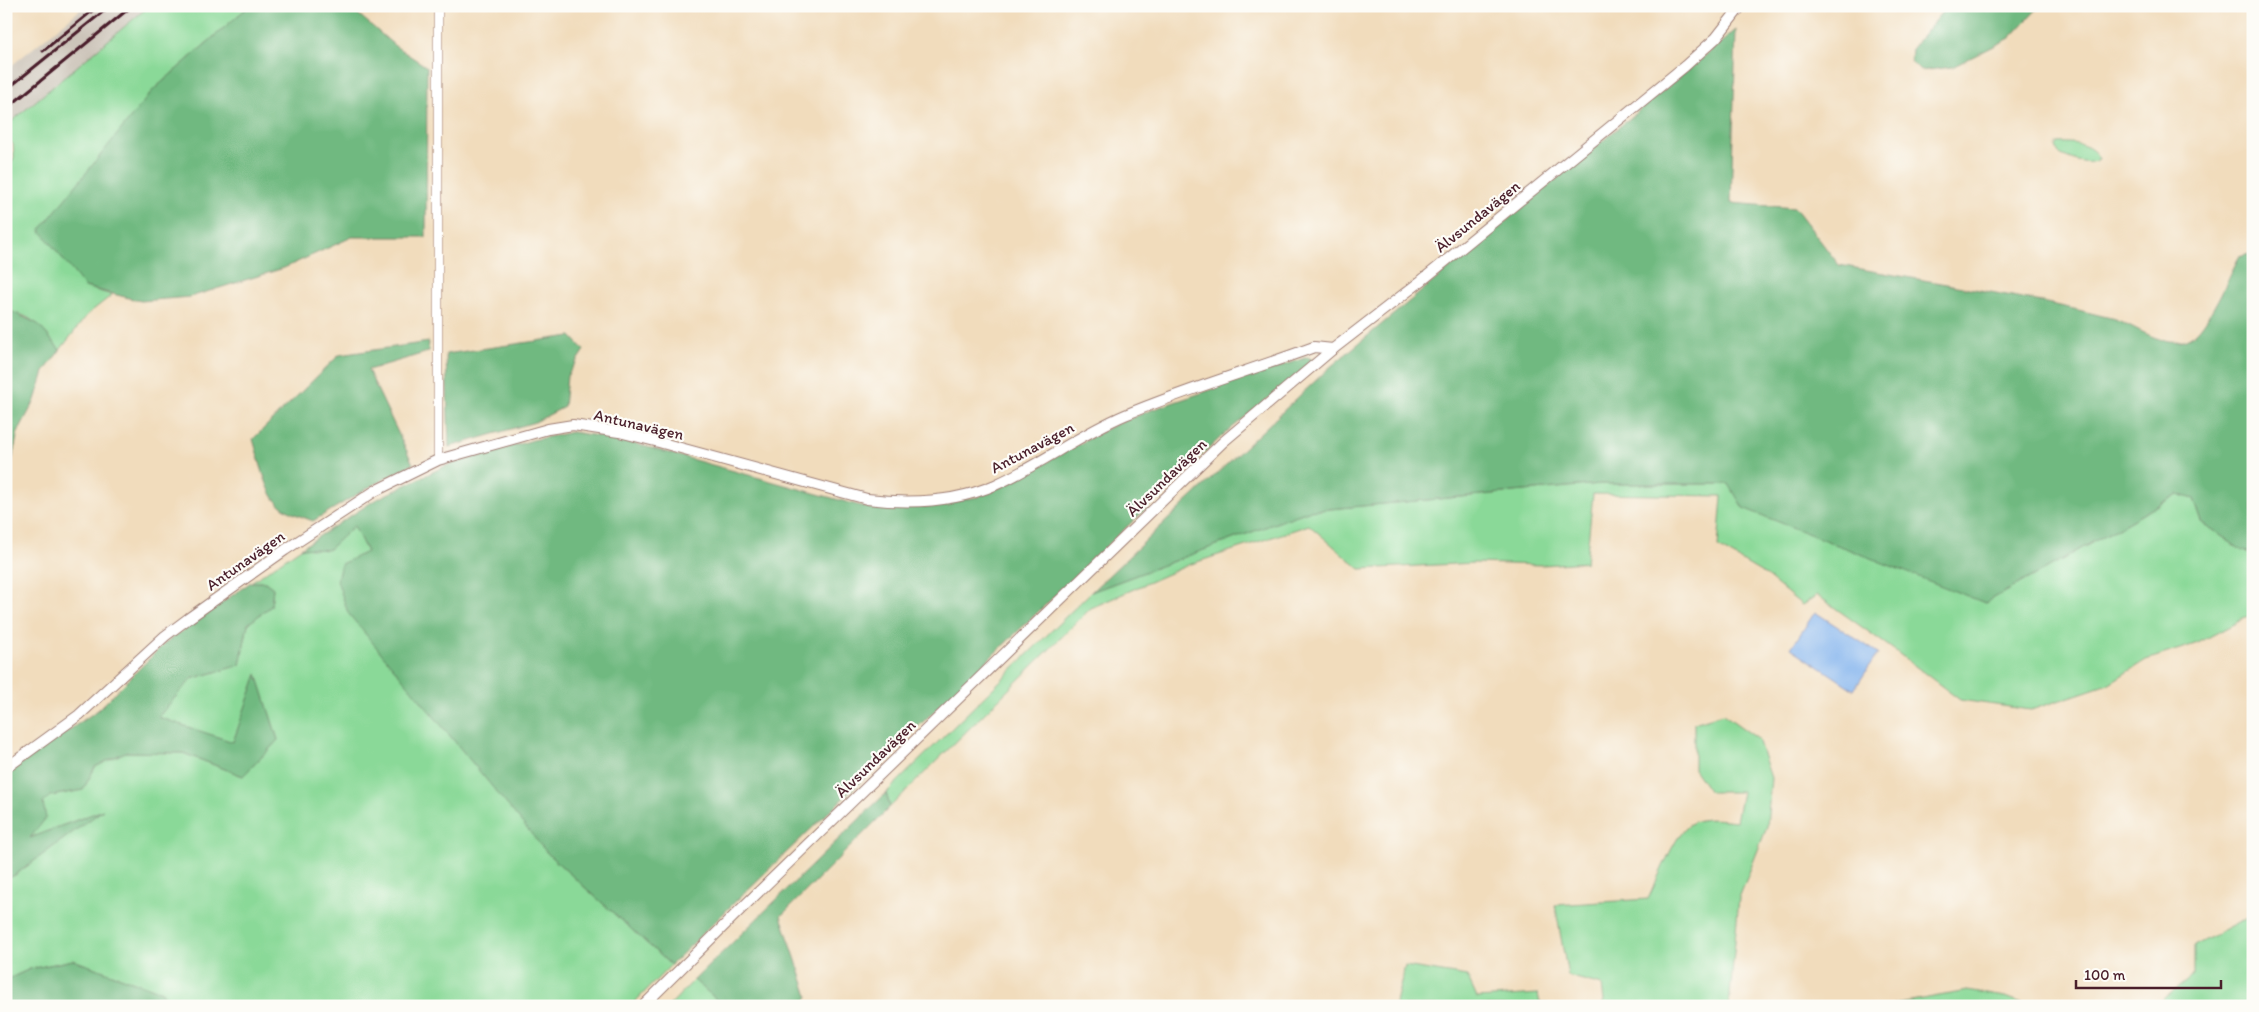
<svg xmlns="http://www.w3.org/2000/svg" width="2259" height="1012" font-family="Itim,sans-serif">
<rect width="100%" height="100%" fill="#fdfcf7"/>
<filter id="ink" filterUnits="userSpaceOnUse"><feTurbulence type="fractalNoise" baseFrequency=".02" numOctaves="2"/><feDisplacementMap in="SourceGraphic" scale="10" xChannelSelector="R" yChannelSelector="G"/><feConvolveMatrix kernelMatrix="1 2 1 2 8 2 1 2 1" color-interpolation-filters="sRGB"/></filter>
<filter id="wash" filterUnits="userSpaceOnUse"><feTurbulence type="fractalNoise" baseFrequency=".0096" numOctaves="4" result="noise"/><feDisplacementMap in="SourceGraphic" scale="20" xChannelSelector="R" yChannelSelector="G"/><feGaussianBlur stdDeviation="1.12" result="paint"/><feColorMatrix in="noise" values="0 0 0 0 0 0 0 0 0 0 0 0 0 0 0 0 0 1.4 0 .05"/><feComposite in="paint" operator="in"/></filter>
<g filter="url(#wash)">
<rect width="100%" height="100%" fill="#f1dcbc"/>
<path fill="#cbc3b8" d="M85,6H149L6,126V70Z"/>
<g fill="#8ad998" stroke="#6a7c62">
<path d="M149,6H249L153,90L85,287L112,295L88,314L60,350C47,335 30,309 6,314V176L14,157L13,144L6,138V126Z"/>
<path d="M2058,143C2072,142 2093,144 2099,159C2087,167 2071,159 2059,154L2056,146Z"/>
<path d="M1600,484H1729L1985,603L2178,494L2194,499L2202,522L2241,550L2253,554V616L2243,619L2198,643L2146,660L2108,684L2031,710L1960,700L1894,650L1817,595L1802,605L1764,574L1718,547L1722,496L1593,494L1586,562L1542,565L1474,563L1360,569L1309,525L1188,565L1091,608L890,807L886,793L1091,592L1308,511Z"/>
<path d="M354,525L367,552L548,854L671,965L631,1006H169L162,992L73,960L30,969L6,980V879L15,875L101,811L29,838L43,803L50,796L83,790L95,767L125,752L183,753L243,776L278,740L257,675L233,743L158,717L191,679L240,665L248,624L271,606L273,588L265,582H251L301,548L328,549Z"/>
<path d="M1723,714L1758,739L1771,778L1767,827L1739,898L1729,1006H1601L1604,1001L1602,985L1568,976L1555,905L1648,899C1656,883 1676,832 1690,824C1703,816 1722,820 1736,821L1742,792H1710L1694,769V723Z"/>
<path d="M2253,915V1006H2155L2194,975V946Z"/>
<path d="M1405,966L1467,976L1477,998L1538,994L1540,1003L1557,1006H1395Z"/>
<path d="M694,980L724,1006H669Z"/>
<path d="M1967,991L2006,997L2030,1006H1893L1894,1004Z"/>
</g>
<g fill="#6fb980" stroke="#5c6c56">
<path d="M249,6H349L395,46L427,67L426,237H352L284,268L190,297L141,301L85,287L40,230L153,90Z"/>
<path d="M1947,6H2040L2010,38L1952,67L1920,71L1911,62L1912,48Z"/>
<path d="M1736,30L1731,203L1795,208L1839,265C1930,282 2022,295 2111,318C2135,324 2164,352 2190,337C2208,327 2229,276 2239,257L2253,253V554L2241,550L2202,522L2194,499L2178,494L1985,603L1743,508L1729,484H1600L1308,511L1091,592L1329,368Z"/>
<path d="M13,312L38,324L60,350L44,372L35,400L18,432L10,470L6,472V314Z"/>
<path d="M571,336L584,350L567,376L564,407L535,422L449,447L446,354Z"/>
<path d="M429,342L428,352L368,370L413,464L371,486L313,521C301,516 285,512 276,501C266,489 258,455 253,439L339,355Z"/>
<path d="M1308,357L1314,361L1222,436L741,896L671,965L548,854L348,613L337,580L341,564L367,552L354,526L328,550L301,548L375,500L445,466L533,440L572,432L618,439L872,509L924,507L977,497L1005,485L1112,426L1154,409Z"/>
<path d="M251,582H265L273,588L271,606L248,624L240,665L191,679L158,717L233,742L257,674L278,740L243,776L183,753L125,752L95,767L83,790L50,796L43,803L46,818L30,838L103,810L15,875L6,879V774L98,710L164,644Z"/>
<path d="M886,793L890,807L781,916L808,996L803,1006H724L694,980Z"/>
<path d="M73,960L162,992L169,1006H6V980L30,969Z"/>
</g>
<path fill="#82b3ee" stroke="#66698c" d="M1815,612L1878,653L1854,690L1791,648Z"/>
</g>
<g filter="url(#ink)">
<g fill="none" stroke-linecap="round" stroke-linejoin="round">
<defs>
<path id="minor" d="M438,460V6"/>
<g id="tertiary">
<path d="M6,768L79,715L165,636L189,618L285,550L375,491L438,460L548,429L573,425L619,432L655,441L867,499C909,504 956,502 995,485C1040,465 1080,434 1125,415C1187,389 1252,370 1314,347L1333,349"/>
<path d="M643,1006L742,908L1223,442L1333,349L1421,281L1685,66L1716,38L1741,6"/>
</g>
</defs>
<use href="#minor" stroke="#9e7e74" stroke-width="9"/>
<use href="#tertiary" stroke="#9e7e74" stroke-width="12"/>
<use href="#minor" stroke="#fff" stroke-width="8"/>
<use href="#tertiary" stroke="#fff" stroke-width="10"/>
<g stroke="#4a1f2b" stroke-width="3">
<path d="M43,51L98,6"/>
<path d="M6,90L110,6"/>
<path d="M6,109L132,6"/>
</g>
</g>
</g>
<g text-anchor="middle" stroke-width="4.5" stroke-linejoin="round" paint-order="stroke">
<g font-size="16" fill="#4a1f2b" stroke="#fdfcf7">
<text transform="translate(1477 216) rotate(-39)" y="6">Älvsundavägen</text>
<text transform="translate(639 424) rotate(13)" y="6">Antunavägen</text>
<text transform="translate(1032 447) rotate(-28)" y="6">Antunavägen</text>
<text transform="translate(1166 477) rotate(-44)" y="6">Älvsundavägen</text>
<text transform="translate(245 560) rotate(-35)" y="6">Antunavägen</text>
<text transform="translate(875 758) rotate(-44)" y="6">Älvsundavägen</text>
</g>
</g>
<rect width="2259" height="1012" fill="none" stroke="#fdfcf7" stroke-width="25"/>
<path d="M2076 980v8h145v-8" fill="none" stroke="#4a1f2b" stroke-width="2.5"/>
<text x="2084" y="980" font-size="15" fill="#4a1f2b" stroke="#fdfcf7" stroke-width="4" paint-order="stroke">100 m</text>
</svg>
